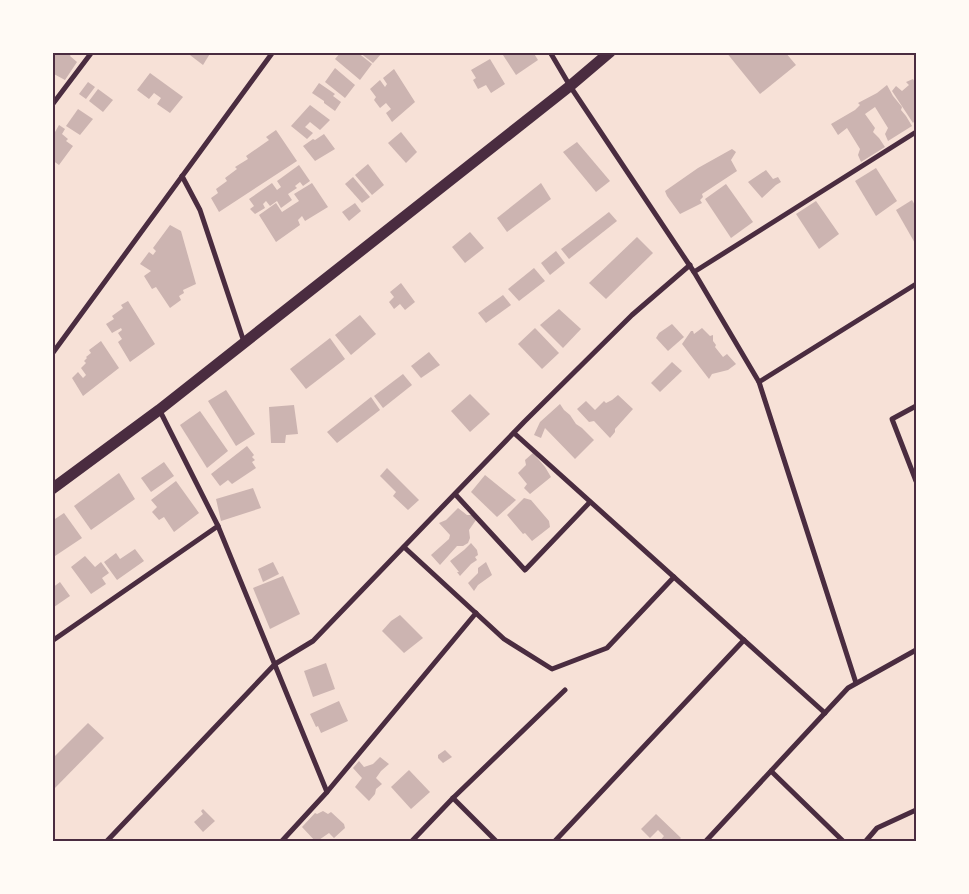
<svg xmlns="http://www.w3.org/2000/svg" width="969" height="894" font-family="Spectral,serif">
<rect width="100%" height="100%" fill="#f7e1d7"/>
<g fill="#ccb4b1">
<path d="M54,52H72L70,56L77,62L65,80L52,73V55Z"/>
<path d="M186,52H211L203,65Z"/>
<path d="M341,52H357L372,64L360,80L335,59Z"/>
<path d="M359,52H382V53L373,63Z"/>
<path d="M501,52H533L538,60L516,75Z"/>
<path d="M726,52H785L796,65L760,94Z"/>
<path d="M490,59L505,84L491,93L486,85L478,89L473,80L476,78L471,70Z"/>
<path d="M335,68L355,85L345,98L325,82Z"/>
<path d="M394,69L415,102L392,122L386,113L391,109L386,103L380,108L374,100L376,97L370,89L380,80L385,87L387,84L383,78Z"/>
<path d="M150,73L183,97L170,113L157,104L161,98L154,93L149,99L137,90Z"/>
<path d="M913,79L916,84V112H915L916,119L913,123L892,91L896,86L902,91L909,85L906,82Z"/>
<path d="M88,82L95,87L86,99L79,94Z"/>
<path d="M319,83L335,94L333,96L341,102L335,111L324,103V101L312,93Z"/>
<path d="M887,85L893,96L902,107L901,110L906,116L912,126L888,141L885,134L888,128L875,107L865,114L875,128L873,132L879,138L885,147L861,162L858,155L860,149L847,128L838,135L831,124L855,110L860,105L858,103L877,93Z"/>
<path d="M98,89L113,100L103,112L89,101Z"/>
<path d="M310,105L330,120L320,130L310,122L305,127L313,133L307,139L291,126Z"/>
<path d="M78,109L93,119L80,135L66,126Z"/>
<path d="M59,125L65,129L62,134L68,139L66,141L73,146L59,165L52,160V130L55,132Z"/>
<path d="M276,130L297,161L219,212L211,198L218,193L216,189L227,181L225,178L237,169L235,167L248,159L246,156L269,140L266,137Z"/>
<path d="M401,132L417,152L406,163L388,143Z"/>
<path d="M324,134L335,149L315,161L303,146L313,139L315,140Z"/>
<path d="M577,142L610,181L596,192L563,152Z"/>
<path d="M732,149L736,152L731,160L737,171L702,194L703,197L700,200L702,203L680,214L667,196L665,191L698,168Z"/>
<path d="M368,164L384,185L372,195L355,175Z"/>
<path d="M299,165L310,181L303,186L300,182L295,186L297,188L288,194L292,200L281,208L277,201L270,206L266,201L263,204L265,208L255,214L250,209L254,206L249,199L272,183L277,190L281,187L277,181Z"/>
<path d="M876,168L897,201L876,216L855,181Z"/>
<path d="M766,170L773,179L778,177L781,182L776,185L762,198L748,182Z"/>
<path d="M353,177L370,197L362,203L345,184Z"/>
<path d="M312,183L328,207L305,221L302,216L298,220L300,225L276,242L259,215L276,203L282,212L299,201L294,194Z"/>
<path d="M541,183L551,199L507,232L497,218Z"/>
<path d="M726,184L753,222L731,238L705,199Z"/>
<path d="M912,200L916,207V245L896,210Z"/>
<path d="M816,201L839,234L819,249L796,214Z"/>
<path d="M355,203L361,211L349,221L342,212Z"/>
<path d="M609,212L617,221L569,259L561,249Z"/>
<path d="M170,225L181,231L196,284L183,290L184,293L179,296L181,300L170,308L156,287L152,289L144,276L151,271L140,264L149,252L153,255L156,251L153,248Z"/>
<path d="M470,232L484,248L465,263L452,247Z"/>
<path d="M637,237L653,253L606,299L589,283Z"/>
<path d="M556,251L565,263L550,275L541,263Z"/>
<path d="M534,268L545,281L519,301L508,289Z"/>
<path d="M401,283L415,302L405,310L400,304L394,309L389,302L394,297L390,292Z"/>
<path d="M503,295L511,305L486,323L478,313Z"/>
<path d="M128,301L155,344L130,362L118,342L122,339L118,333L122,330L121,328L112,333L106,324L114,319L112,316L123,308L121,305Z"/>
<path d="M559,309L581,329L563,348L540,325Z"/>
<path d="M360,315L376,334L351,355L335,335Z"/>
<path d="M672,324L684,337L668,351L656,338L659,333Z"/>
<path d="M535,328L559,353L542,369L518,344Z"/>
<path d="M702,328L710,336L713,335V341L716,345L715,347L723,357L727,354L736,364L728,370L712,374L709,379L682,344L691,331H693L694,334Z"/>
<path d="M330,338L345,359L306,389L290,369Z"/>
<path d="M101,341L119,368L83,396L72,378L78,372L83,378L86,375L81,368L86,363L84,361L87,358L86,357L91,353L89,350Z"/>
<path d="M429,352L440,365L421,378L411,366Z"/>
<path d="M672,362L682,371L660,392L651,383Z"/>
<path d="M403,374L412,385L383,408L374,396Z"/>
<path d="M226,390L255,434L236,446L208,401Z"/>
<path d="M470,394L490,414L470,432L451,411Z"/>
<path d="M618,395L633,409L615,429V432L610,438L594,421L589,422L577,409L586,401L595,410L604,401L606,403L612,400Z"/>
<path d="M371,397L380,410L337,443L327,432Z"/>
<path d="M560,404L564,410L570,415L576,424L582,428L594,440L575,459L545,428L541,438L534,435L540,422Z"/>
<path d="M294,405L298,434L286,435L285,443H271L269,407Z"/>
<path d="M200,411L228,451L207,468L180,425Z"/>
<path d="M247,446L254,455L252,457L255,460L252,462L256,468L232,484L228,480L220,486L211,474Z"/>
<path d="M533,453L545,467L551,477L530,494L524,488L527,484L518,473L526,465L525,460Z"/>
<path d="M164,462L174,476L151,492L141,478Z"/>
<path d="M387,468L419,500L408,510L393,496L396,492L380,476Z"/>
<path d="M119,473L135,499L91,530L74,506Z"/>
<path d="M485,475L516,500L497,517L471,492Z"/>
<path d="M176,481L199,513L174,532L164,517L159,520L152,512L157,507L151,500Z"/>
<path d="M253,488L261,508L221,521L216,499Z"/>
<path d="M524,498L531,500L549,521L550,527L532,541L525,533L523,534L507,515Z"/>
<path d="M458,508L467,515H473L476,520L469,530L470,538L468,543L463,546H457L440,565L431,555L449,539L450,535L439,523L446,520Z"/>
<path d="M64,513L82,538L52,558V521Z"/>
<path d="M471,543L477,550L478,555L475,557L477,560L471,564L460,576L457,572H459L450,561L464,550Z"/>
<path d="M135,549L144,561L117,580L104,562L116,553L120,559Z"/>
<path d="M85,556L95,567L101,562L109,573L102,578L106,584L91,594L71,567Z"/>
<path d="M273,562L279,574L263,582L258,569Z"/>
<path d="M486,562L492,575L478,585L474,591L468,583L478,573V568Z"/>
<path d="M283,576L300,614L270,629L253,588Z"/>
<path d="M60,582L70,596L54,607L52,605V588Z"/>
<path d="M400,615L423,638L404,653L382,631L391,621Z"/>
<path d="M326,663L335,689L313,697L304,671Z"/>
<path d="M339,701L348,721L321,733L318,726L316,727L310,714Z"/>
<path d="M88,723L104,738L52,791V759Z"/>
<path d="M445,750L452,757L443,763L438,758V755Z"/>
<path d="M380,757L389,764L381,771L376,778L382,784L376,789L375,794L369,801L355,787L362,778L353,768L359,761L364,767L373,764Z"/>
<path d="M409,770L430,792L411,809L391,787Z"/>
<path d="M203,809L215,821L203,832L194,822L203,814L201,811Z"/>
<path d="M323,811L328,814L331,812L344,824L345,828L334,838L329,833L316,842L302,827L315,813L317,814Z"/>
<path d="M656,814L681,838L677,842H659L664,836L658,830L650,838L641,829Z"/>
</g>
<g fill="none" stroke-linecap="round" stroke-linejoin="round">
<g stroke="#4a2c40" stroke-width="5">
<path d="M550,52L570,86L694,272L759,382L856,683"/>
<path d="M52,105L92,52"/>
<path d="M182,176L200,210L244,342"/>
<path d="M694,272L916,132"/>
<path d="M52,354L273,52"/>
<path d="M759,382L916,284"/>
<path d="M916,406L892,419L916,481"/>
<path d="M160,411L218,526L327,792L281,842"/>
<path d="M514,433L825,713"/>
<path d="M455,494L525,570L590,502"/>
<path d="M404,547L504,639L552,669L607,648L674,577"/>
<path d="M52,641L218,526"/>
<path d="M771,771L844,842"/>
<path d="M327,792L476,613"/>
<path d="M453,798L497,842"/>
<path d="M106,842L275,664L313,641L524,422L632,315L690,265"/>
<path d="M411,842L453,798L565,690"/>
<path d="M554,842L744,640"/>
<path d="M705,842L848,688L916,650"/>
<path d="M865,842L877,828L916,810"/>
</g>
<path stroke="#4a2c40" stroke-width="11" d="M52,489L159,410L570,86L610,52"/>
</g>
<rect width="969" height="894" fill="none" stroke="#fffaf5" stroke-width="108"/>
<rect x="54" y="54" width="861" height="786" fill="none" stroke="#4a2c40" stroke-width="2"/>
</svg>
